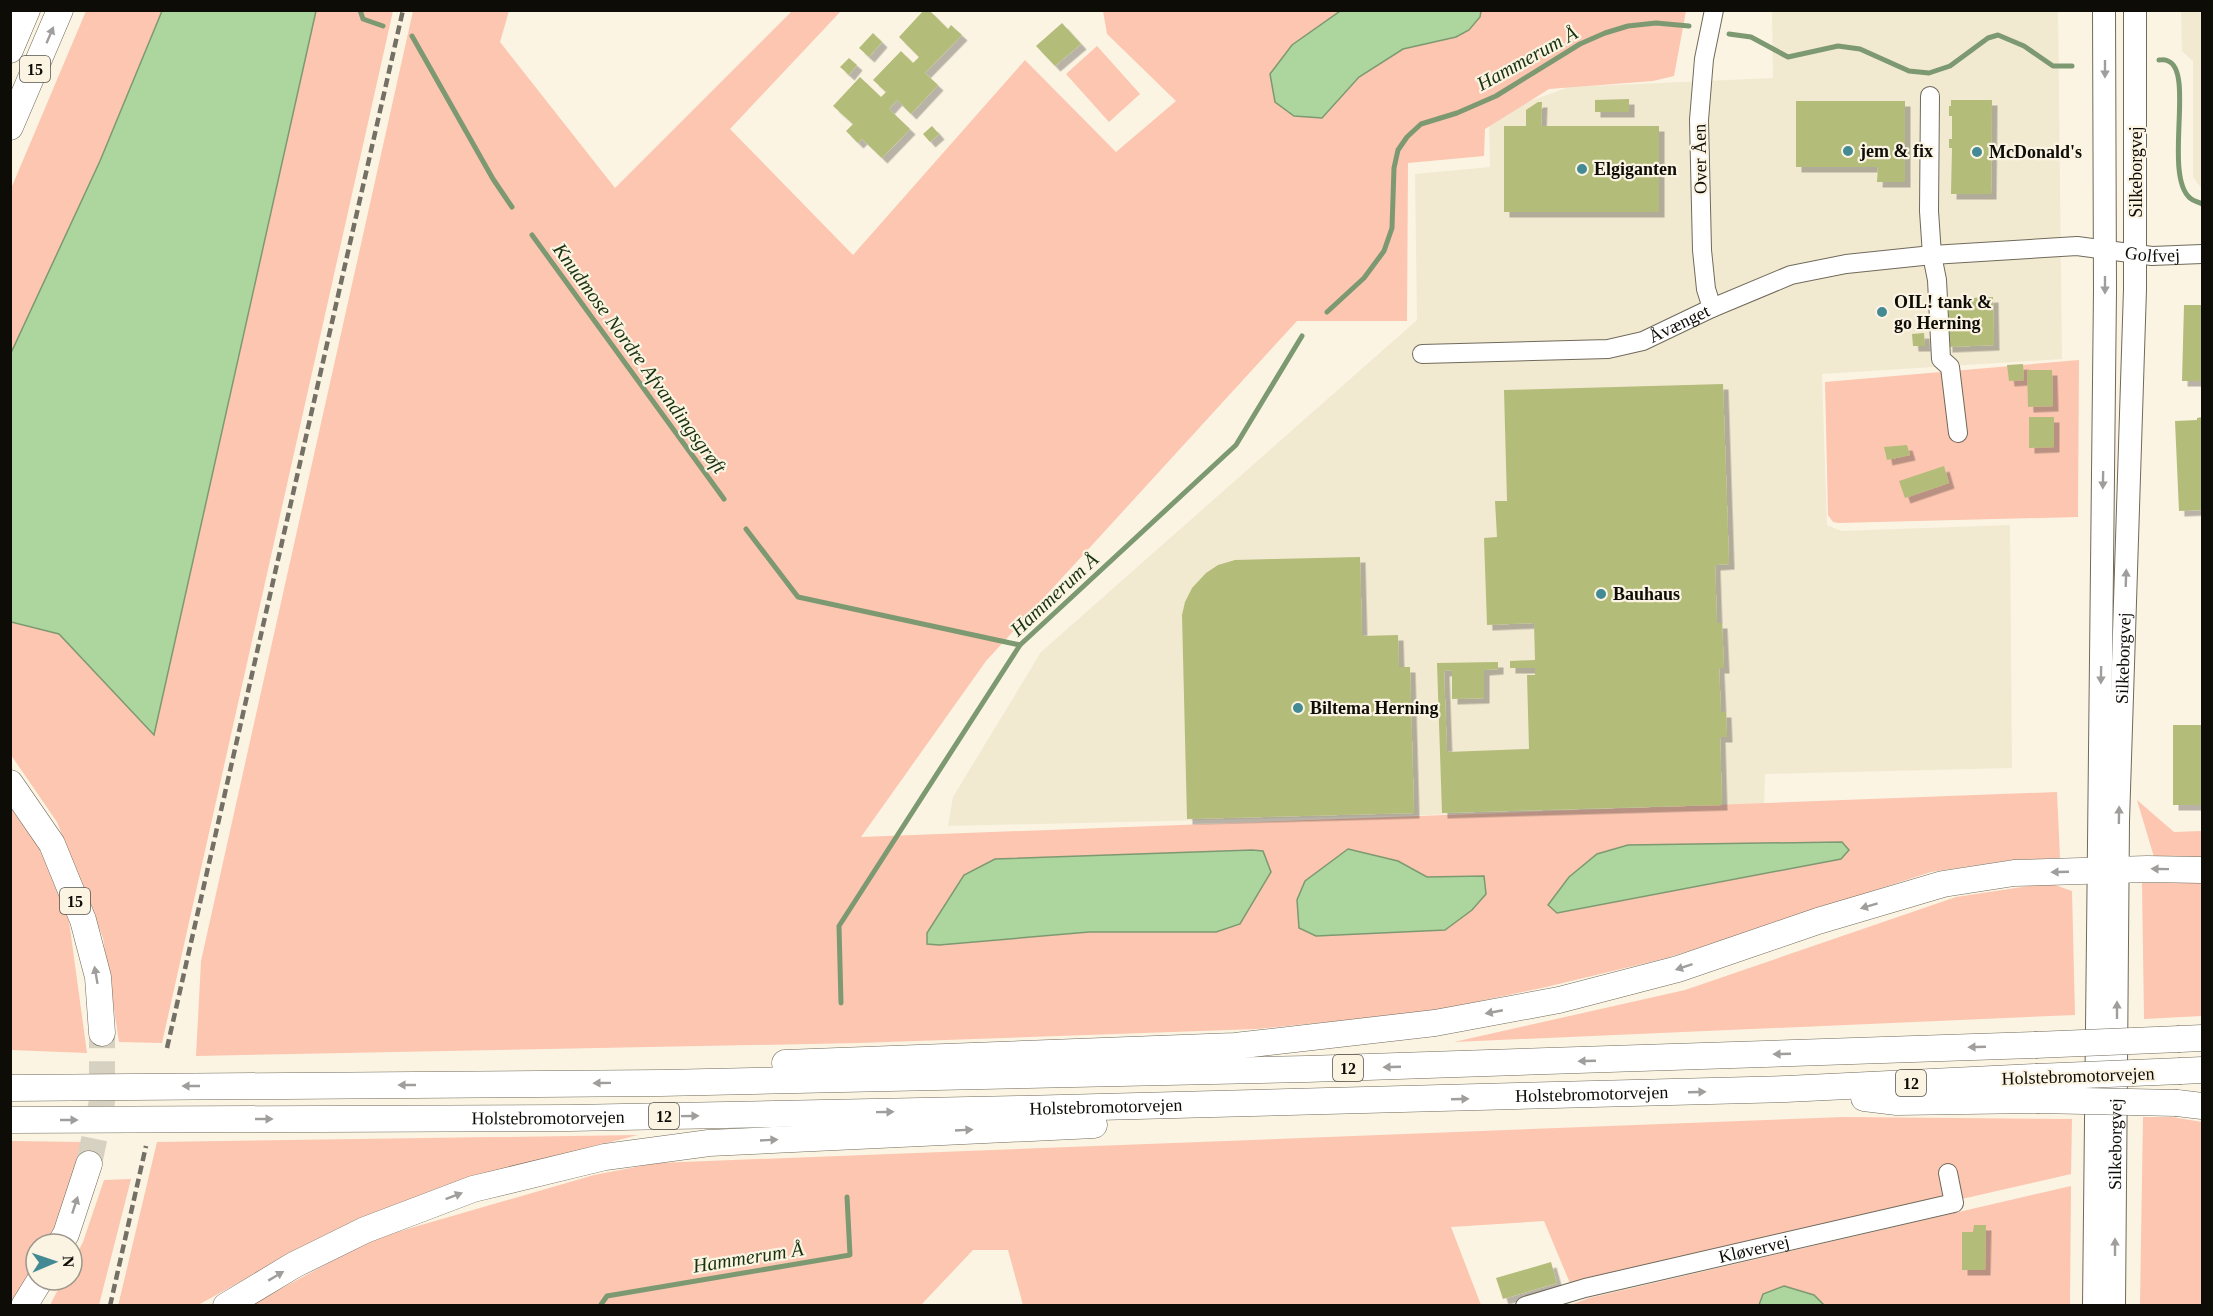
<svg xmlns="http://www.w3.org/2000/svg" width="2213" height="1316" font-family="'Times New Roman',serif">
<defs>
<filter id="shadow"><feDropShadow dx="5.5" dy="5.5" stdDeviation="0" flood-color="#0004"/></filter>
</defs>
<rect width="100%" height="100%" fill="#fbf4e3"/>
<g fill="#f2e9d1">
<path d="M1772,11H2058L2062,359L1822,374L1827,525L1841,531L2010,525L2012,768L1765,774L1764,807L948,826L953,797L1041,652L1417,320L1415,174L1490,167L1489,116L1569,87L1773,78Z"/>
<path d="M2181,11H2202V189L2193,177V61L2182,51Z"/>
</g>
<g fill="#fcc6b1" fill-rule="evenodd">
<path d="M86,11H393L162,1043L119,1042L103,938L57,822L11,755L10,191Z"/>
<path d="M413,11H509L500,42L615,188L792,11H841L730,129L853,255L1025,60L1116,152L1176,101L1107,34L1103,11H1340L1292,45L1322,118L1359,77L1403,49L1456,37L1480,17L1481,11H1686L1674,76L1653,81L1549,89L1485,129L1484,156L1408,163L1407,321H1297L986,661L861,837L2057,792L2060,858L2011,860L1931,872L1667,958L1546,987L1428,1012L1257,1029L858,1043L196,1056L201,961ZM1628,845L1840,859L1557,913L1548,905L1569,877L1597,854ZM1398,861L1427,877L1484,876L1316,936ZM964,875L1217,932H1089L927,943V933Z"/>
<path d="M1097,46L1140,94L1109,122L1066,74Z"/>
<path d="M2079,360L2078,517L1838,523L1833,522L1828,515L1825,382Z"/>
<path d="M10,795L45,851L69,921L87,1053L11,1050Z"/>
<path d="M2137,800L2174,832L2202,831V859L2154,857Z"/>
<path d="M2049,883L2072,891L2075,1015L1454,1042L1685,990L1956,897Z"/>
<path d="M2142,883H2202V1016L2144,1019Z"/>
<path d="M1843,1117L2072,1119L2071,1174L1572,1288L1544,1221L1451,1227L1481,1305H1023L1008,1250H973L921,1305L249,1306L373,1239L594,1175L657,1163Z"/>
<path d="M2143,1117H2172L2202,1122V1305H2140Z"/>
<path d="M638,1135L468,1178L301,1248L198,1305L118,1306L157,1142Z"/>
<path d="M11,1141L82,1142L62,1220L49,1244H36V1269L15,1305L11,1306Z"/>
<path d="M131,1179L99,1305H50L63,1280H72V1263L83,1242L104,1180Z"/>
<path d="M2071,1186L2070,1305L1568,1306L1589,1298Z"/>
</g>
<g fill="#add69e" stroke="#7d9971" stroke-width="1.5">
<path d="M162,11H316L154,735L59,634L11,622V353L100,161Z"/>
<path d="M1340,11V10L1481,11L1480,17L1469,30L1456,37L1403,49L1359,77L1322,118L1294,116L1275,102L1270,74L1292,45Z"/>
<path d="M1842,842L1849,850L1841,859L1557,913L1548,905L1569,877L1597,854L1628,845Z"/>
<path d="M1348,849L1398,861L1427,877L1484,876L1486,894L1472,910L1445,930L1316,936L1299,928L1297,900L1305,881Z"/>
<path d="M1252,850L1263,851L1271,872L1240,924L1216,932H1089L939,945L927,944V933L964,875L995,859Z"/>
<path d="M1784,1286L1814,1295L1824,1305H1759L1763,1294Z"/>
</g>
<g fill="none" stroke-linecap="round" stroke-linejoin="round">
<g stroke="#7d9971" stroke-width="5">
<path d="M360,10L363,19L383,26"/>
<path d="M1729,34L1751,37L1788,57L1838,46L1860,49L1909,71L1929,73L1950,66L1988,38L1998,35L2024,46L2053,66H2072"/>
<path d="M412,36L493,179L512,207"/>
<path d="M2159,60C2162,60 2165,59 2168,61C2195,71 2163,175 2190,198C2193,201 2199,202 2202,204"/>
<path d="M532,235L724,499"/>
<path d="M1327,312L1364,278L1384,251L1392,228L1394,168L1398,150L1407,137L1421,124L1457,113L1496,96L1580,44L1605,33L1628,26L1656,23L1689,26"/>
<path d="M746,529L798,597L1020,645"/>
<path d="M841,1003L839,926L1020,645L1236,445L1302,336"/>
<path d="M600,1306L607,1296L850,1255L847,1197"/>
</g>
</g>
<g fill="#b4bc7a" filter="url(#shadow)">
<path d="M924,10H929L948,29L951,25L962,35L925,73L938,85L911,114L897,100L889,109L910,129L882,158L862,139L858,143L846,131L853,124L833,106L860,77L881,97L886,92L873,80L901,51L913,63L919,57L899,37Z"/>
<path d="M1062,23L1081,44L1055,66L1036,46Z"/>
<path d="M873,33L882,42L869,57L859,48Z"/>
<path d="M849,58L857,65L849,75L840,67Z"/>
<path d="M1629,99V112H1595V100Z"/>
<path d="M1951,100H1992L1991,194H1951L1952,148H1949V139H1952V116H1949V106H1951Z"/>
<path d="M1796,101H1905V182H1877L1878,167H1796Z"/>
<path d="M1538,102H1542L1541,126H1659V212H1504V126H1526V110Z"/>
<path d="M932,126L939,134L930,142L923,134Z"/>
<path d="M1993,297L1994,345L1947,347L1946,299Z"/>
<path d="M2184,305H2202V381H2182Z"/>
<path d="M1924,333L1925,346H1913L1912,334Z"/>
<path d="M2023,364L2024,380L2009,381L2007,365Z"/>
<path d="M2027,370H2052L2053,406L2028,407Z"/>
<path d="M1723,384L1729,564L1715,565L1717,623H1722L1724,668H1719L1721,712H1726L1727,737H1720L1722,805L1442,813L1437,663L1498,662V669L1484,670V698L1452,699V670L1444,671L1447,752L1529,749L1527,675H1535V668H1510V661L1535,660L1534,623L1487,625L1484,538L1497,537L1495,501H1507L1504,390Z"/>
<path d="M2029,417H2054V447L2029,448Z"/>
<path d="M2202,417V510L2179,511L2175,421L2197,420V418Z"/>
<path d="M1907,445L1910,455L1887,460L1884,447Z"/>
<path d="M1944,466L1949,483L1905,498L1899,481Z"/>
<path d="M1360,557L1362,636L1398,635L1399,667H1410L1414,813L1187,819L1182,615L1185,602L1192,588L1206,573L1218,565L1235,560Z"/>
<rect x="2173" y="725" width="29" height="80"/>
<path d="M1974,1225H1986L1985,1270H1962V1232H1973Z"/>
<path d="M1551,1262L1557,1283L1503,1299L1496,1278Z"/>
</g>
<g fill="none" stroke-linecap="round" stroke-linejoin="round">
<path stroke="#d7d1c2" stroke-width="26" stroke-dasharray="26 13" stroke-linecap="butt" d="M89,1164L102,1101V1033"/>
<defs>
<g id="minor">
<path d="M1930,96L1929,211L1932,255L1937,280L1941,359L1950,367L1958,433"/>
<path d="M1712,308L1706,289L1702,250L1699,120L1704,59L1714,10"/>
<path id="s1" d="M1422,354L1608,349L1643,341L1712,308L1791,275L1846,264L1932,255L2077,246L2152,256L2202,254"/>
<path id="s2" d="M1525,1306L1585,1288L1954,1203L1948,1173"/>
</g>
<g id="major">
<path d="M2094,1306L2105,290L2104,10"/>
<path id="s3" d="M2114,1306L2118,821L2135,289V10"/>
</g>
<g id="highway">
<path d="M10,50L27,10"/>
<path d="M10,127L60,10"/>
<path d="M10,783L52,844L83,920L98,977L102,1033"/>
<path d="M2180,1039L2202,1038"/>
<path d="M785,1063L1235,1046L1435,1023L1559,1000L1678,969L1818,921L1943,884L2014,873L2147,869L2202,870"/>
<path d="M2181,1071L2202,1070"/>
<path d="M10,1088L661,1083L1307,1069L2035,1045"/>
<path d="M1864,1098L1897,1102L2037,1100"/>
<path d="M2177,1103L2202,1106"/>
<path id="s4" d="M10,1120L570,1118L1022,1109L1786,1089L2036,1077"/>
<path d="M60,1244L66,1234L89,1164"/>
<path d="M24,1306L40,1280"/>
<path d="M226,1306L294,1265L365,1230L473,1189L605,1157L709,1143L1094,1125"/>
</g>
</defs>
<use href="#minor" stroke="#706a5b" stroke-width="20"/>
<use href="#major" stroke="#706a5b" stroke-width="24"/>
<use href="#highway" stroke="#706a5b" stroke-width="27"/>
<use href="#minor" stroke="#fff" stroke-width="18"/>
<use href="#major" stroke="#fff" stroke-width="22"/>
<use href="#highway" stroke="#fff" stroke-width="26"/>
<g stroke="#747066" stroke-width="4.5" stroke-dasharray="9 4.5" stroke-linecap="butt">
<path d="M167,1048L403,10"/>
<path d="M110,1306L146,1146"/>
</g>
<defs>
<g id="highway-bridge">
<path d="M2035,1045L2180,1039"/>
<path d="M2036,1077L2181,1071"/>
<path d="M2037,1100L2177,1103"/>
</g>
</defs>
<use href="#highway-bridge" stroke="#706a5b" stroke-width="27" stroke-linecap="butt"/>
<use href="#highway-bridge" stroke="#fff" stroke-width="26"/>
</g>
<defs><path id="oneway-solid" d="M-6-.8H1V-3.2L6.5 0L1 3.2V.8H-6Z" transform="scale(1.5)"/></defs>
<g fill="#9f9e9c">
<use href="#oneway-solid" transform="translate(50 35) rotate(-67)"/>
<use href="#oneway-solid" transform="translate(2105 69) rotate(90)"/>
<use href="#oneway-solid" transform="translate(2105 285) rotate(90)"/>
<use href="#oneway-solid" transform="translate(2103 480) rotate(91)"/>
<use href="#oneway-solid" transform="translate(2126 578) rotate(-88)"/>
<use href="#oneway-solid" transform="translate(2101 675) rotate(91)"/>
<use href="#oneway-solid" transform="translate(2119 815) rotate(-89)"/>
<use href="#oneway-solid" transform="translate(2160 869) rotate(-179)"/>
<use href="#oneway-solid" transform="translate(2060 872) rotate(178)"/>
<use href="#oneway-solid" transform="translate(1869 906) rotate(163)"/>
<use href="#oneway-solid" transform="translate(1684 967) rotate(162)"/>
<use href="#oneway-solid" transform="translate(96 975) rotate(-100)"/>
<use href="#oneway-solid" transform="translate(2117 1010) rotate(-90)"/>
<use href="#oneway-solid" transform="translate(1494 1012) rotate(169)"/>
<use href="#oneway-solid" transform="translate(1977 1047) rotate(178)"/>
<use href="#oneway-solid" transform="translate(1782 1054) rotate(178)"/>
<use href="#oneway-solid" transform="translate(1587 1061) rotate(178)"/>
<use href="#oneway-solid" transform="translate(1392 1067) rotate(178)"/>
<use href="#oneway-solid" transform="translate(602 1083) rotate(179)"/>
<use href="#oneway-solid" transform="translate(407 1085) rotate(180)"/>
<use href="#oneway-solid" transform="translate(191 1086) rotate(180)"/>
<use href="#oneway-solid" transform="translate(1697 1092) rotate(-2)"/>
<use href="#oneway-solid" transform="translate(1460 1099) rotate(-2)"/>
<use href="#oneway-solid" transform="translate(885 1112) rotate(-1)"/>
<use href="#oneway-solid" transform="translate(690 1116) rotate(-1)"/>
<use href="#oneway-solid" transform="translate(264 1119)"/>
<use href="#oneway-solid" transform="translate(69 1120)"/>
<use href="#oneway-solid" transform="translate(964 1130) rotate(-3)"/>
<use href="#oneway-solid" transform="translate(769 1140) rotate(-3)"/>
<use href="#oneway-solid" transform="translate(454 1196) rotate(-21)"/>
<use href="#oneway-solid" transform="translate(75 1205) rotate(-72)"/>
<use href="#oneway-solid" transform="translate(2115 1247) rotate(-90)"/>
<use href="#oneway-solid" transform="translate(276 1276) rotate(-31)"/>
</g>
<g fill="#448a95" stroke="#fbf4e3" stroke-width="2">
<circle cx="1848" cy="151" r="6"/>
<circle cx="1977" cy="152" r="6"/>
<circle cx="1582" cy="169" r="6"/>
<circle cx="1882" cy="312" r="6"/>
<circle cx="1601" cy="594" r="6"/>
<circle cx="1298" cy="708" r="6"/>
</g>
<g text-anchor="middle" stroke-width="4.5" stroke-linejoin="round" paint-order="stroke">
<g fill="#fbf4e3" stroke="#555249" stroke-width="1.5">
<rect x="20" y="56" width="30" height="26" rx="4.5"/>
<rect x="60" y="888" width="30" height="26" rx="4.5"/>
<rect x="1333" y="1055" width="30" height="26" rx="4.5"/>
<rect x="1896" y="1070" width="30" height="26" rx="4.5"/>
<rect x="649" y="1103" width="30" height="26" rx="4.5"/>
</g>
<g font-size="16" font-weight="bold" fill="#0e0c07">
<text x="35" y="75">15</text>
<text x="75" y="907">15</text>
<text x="1348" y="1074">12</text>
<text x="1911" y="1089">12</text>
<text x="664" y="1122">12</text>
</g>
<g font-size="18" font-weight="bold" fill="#0e0c07" stroke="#fbf4e3" text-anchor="start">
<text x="1860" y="157">jem &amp; fix</text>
<text x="1989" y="158">McDonald's</text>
<text x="1594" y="175">Elgiganten</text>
<text x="1894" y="308">OIL! tank &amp;<tspan x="1894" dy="21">go Herning</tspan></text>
<text x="1613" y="600">Bauhaus</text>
<text x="1310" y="714">Biltema Herning</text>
</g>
<g font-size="18" fill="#0e0c07" stroke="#fbf4e3">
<text transform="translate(1700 159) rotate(-91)" y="6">Over Åen</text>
<text transform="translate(2136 172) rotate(-90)" y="6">Silkeborgvej</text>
<text dy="6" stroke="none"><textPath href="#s1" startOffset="748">Golfvej</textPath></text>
<text dy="6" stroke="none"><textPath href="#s1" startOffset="262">Åvænget</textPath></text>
<text dy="6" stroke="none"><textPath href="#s3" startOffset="648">Silkeborgvej</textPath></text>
<text transform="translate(2078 1076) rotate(-2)" y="6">Holstebromotorvejen</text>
<text dy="6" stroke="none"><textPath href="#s4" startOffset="1582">Holstebromotorvejen</textPath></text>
<text dy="6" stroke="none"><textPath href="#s4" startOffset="1096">Holstebromotorvejen</textPath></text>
<text dy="6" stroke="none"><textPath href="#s4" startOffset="538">Holstebromotorvejen</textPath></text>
<text dy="6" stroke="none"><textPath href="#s3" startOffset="162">Silkeborgvej</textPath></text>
<text dy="6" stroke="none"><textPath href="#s2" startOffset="236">Kløvervej</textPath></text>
</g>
<g font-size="20" font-style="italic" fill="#17320c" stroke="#fbf4e3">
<text transform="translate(1527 58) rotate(-29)" y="7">Hammerum Å</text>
<text transform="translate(640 358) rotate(54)" y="7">Knudmose Nordre Afvandingsgrøft</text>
<text transform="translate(1054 594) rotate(-43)" y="7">Hammerum Å</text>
<text transform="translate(748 1257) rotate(-9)" y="7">Hammerum Å</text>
</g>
</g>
<rect width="2213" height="1316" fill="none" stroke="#0e0c07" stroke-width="24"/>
<g transform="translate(54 1262) rotate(88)"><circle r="28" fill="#fbf4e3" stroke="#9c978b" stroke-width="1.5"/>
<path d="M0-4.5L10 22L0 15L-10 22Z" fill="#448a95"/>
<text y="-9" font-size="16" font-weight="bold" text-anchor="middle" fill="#0e0c07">N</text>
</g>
</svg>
